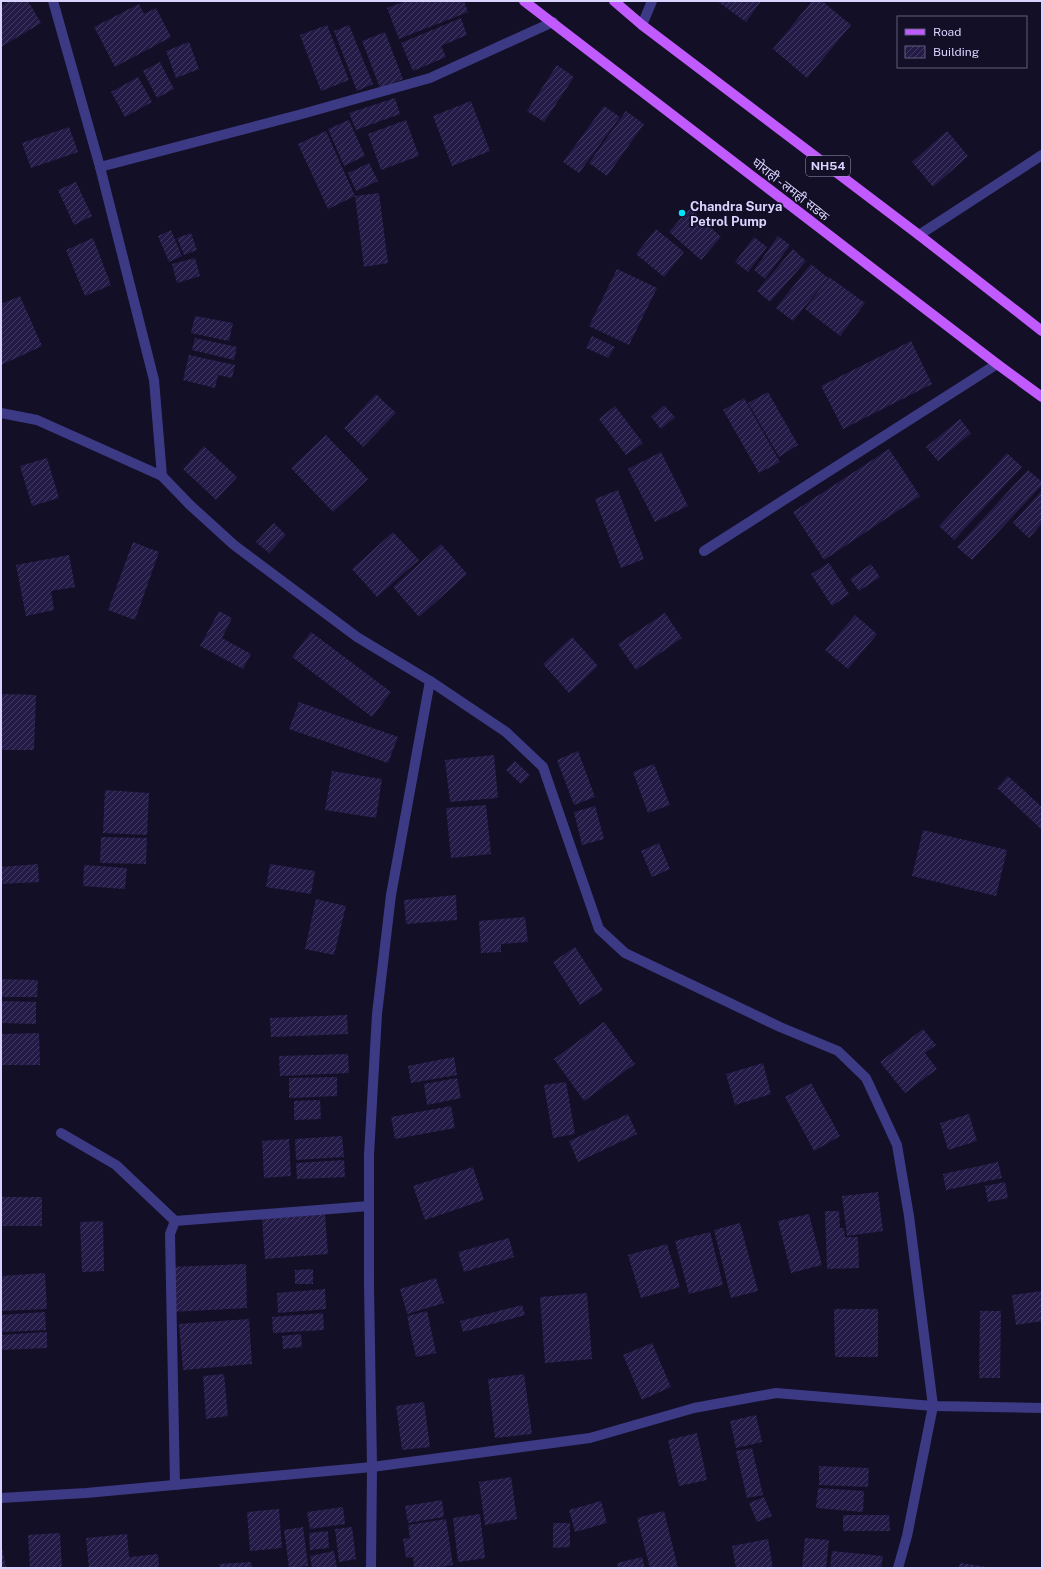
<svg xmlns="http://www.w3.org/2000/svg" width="1043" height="1569" font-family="'Public Sans','Noto Sans Devanagari',sans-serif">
<defs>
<pattern id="building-hatch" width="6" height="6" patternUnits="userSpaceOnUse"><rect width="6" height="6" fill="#241b47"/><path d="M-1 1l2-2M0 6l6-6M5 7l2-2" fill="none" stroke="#433b63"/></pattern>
</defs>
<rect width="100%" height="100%" fill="#130f26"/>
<g fill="url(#building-hatch)">
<path d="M9,1H28L41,23L1,47V6Z"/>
<path d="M406,1H464L468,12L399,39L387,8Z"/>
<path d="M717,1H761L746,22Z"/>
<path d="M812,1H822L851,25L807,78L773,49Z"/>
<path d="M139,4L144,14L156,8L171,37L115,67L94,27Z"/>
<path d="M461,18L467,35L441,46L446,57L413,71L401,43Z"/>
<path d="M327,25L349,80L321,91L300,35Z"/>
<path d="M349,25L373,84L357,91L334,31Z"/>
<path d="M385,32L403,79L380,88L362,41Z"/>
<path d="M189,42L199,69L176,78L166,51Z"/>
<path d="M160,62L174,89L157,98L143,71Z"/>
<path d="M557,65L574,77L544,122L527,111Z"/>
<path d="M138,77L152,102L125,117L111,92Z"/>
<path d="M395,98L400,114L356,130L349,113Z"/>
<path d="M471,101L490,151L452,166L433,116Z"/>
<path d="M604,106L620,117L579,173L563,162Z"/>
<path d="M626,111L644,124L607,176L589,163Z"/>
<path d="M349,120L365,156L344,166L328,129Z"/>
<path d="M406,120L419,156L381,170L368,134Z"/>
<path d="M69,127L78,152L31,168L22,143Z"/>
<path d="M326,131L355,196L328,209L298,144Z"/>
<path d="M947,131L968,156L933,187L912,162Z"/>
<path d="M369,163L378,181L356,191L348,173Z"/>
<path d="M76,182L92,216L74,225L58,190Z"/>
<path d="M379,193L388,263L364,267L355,196Z"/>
<path d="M690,208L721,237L701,260L669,232Z"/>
<path d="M656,229L684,252L664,277L636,254Z"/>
<path d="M171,230L182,256L169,262L158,236Z"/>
<path d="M191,233L197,250L184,255L177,238Z"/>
<path d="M778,236L790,245L765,279L754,270Z"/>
<path d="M754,237L767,247L748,272L735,262Z"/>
<path d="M93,238L111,285L85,296L66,250Z"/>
<path d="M793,249L806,261L770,302L757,291Z"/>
<path d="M195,258L200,276L177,283L172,264Z"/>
<path d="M811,264L828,278L793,321L776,308Z"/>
<path d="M617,269L657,288L629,345L589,326Z"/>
<path d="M829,277L865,303L840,336L805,309Z"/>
<path d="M20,296L42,346L1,365V304Z"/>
<path d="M195,316L233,323L229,341L191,333Z"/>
<path d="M592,336L615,347L608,358L586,348Z"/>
<path d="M195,338L237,347L234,360L192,350Z"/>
<path d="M911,341L932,384L843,429L821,386Z"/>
<path d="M189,355L235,365L232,378L218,375L215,388L183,380Z"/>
<path d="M768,392L798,445L779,457L748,403Z"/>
<path d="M376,394L396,413L363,447L344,428Z"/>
<path d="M744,398L780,462L759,473L723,410Z"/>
<path d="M664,405L675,417L661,429L651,417Z"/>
<path d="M615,406L643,443L626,455L599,419Z"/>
<path d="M960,419L971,433L938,461L926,447Z"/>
<path d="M326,435L368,479L333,512L291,468Z"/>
<path d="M204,446L237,477L216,500L183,469Z"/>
<path d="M889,449L920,496L824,560L793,512Z"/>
<path d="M661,452L688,506L655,522L628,469Z"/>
<path d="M1007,453L1022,467L954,540L939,526Z"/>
<path d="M47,458L59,498L32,506L20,466Z"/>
<path d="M1028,470L1042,482V485L972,560L957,547Z"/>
<path d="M618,490L644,559L621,568L595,499Z"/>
<path d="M1042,490V523L1029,538L1013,523Z"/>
<path d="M274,523L286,535L269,553L256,542Z"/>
<path d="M393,532L419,560L377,597L352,569Z"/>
<path d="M133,542L159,552L135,620L108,610Z"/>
<path d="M441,544L467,574L419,617L393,587Z"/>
<path d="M69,555L75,587L51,591L54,610L26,616L16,565Z"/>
<path d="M829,563L849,594L832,606L811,574Z"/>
<path d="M871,564L880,577L859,591L850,579Z"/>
<path d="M219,611L232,618L222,638L251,654L243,669L200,646Z"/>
<path d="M665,613L682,638L636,670L618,644Z"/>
<path d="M855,615L877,634L848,669L825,650Z"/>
<path d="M311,632L391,692L372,717L292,657Z"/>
<path d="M572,637L598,666L569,693L543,664Z"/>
<path d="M1,694L36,695L34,750H1Z"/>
<path d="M299,702L398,737L388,763L289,729Z"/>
<path d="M578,751L595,797L574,805L557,760Z"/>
<path d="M494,755L498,798L450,802L445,760Z"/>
<path d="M515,761L530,775L521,784L506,770Z"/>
<path d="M654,764L670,805L648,813L633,772Z"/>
<path d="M332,771L382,779L376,818L325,810Z"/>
<path d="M1008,776L1042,807V830L997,788Z"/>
<path d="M105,790L149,793L147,835L103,833Z"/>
<path d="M486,805L491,854L451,858L446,808Z"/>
<path d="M595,806L604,839L582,845L574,812Z"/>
<path d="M923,830L1007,850L996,896L912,876Z"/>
<path d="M101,837L147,838L146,864L100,863Z"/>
<path d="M659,843L670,869L652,877L641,851Z"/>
<path d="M38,864L39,882L1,884V867Z"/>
<path d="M270,864L315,871L311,894L266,887Z"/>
<path d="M84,865L127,868L125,889L83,886Z"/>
<path d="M456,895L457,920L406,924L404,900Z"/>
<path d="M316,899L346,906L334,955L305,949Z"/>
<path d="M525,917L528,942L501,944V952L481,953L479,921Z"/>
<path d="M575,947L603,990L580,1005L553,962Z"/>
<path d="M1,979L38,980L37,997H1Z"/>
<path d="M1,1001L36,1002V1024L1,1023Z"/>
<path d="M347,1015L348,1034L271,1037L270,1018Z"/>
<path d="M604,1022L635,1064L584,1101L554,1059Z"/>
<path d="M923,1029L936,1045L925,1053L937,1069L905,1093L880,1062Z"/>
<path d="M39,1033L40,1065H1V1034Z"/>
<path d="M348,1054L349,1073L280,1076L279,1056Z"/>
<path d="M454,1057L457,1075L411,1083L408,1066Z"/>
<path d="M763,1063L771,1094L735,1105L726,1074Z"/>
<path d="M337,1077V1096L289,1098V1078Z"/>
<path d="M457,1078L461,1098L427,1105L424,1084Z"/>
<path d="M566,1082L575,1134L553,1138L544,1085Z"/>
<path d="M811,1083L840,1136L814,1151L785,1097Z"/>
<path d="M320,1100L321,1119L294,1120V1101Z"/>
<path d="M451,1106L455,1128L395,1139L391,1117Z"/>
<path d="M628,1114L637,1134L578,1162L569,1141Z"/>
<path d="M969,1114L977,1141L948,1150L940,1123Z"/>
<path d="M342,1136L344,1157L296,1160L295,1139Z"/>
<path d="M289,1139L291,1176L264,1178L262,1141Z"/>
<path d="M344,1160L345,1177L297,1179L296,1163Z"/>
<path d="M998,1162L1002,1178L946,1190L943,1174Z"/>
<path d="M473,1167L484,1200L425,1220L413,1186Z"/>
<path d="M1005,1182L1008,1198L988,1202L985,1186Z"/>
<path d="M878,1192L883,1231L847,1236L842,1196Z"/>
<rect x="1" y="1197" width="41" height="29"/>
<path d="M825,1211H839L840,1228H844L845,1237H858L859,1268L827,1269Z"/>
<path d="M325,1214L328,1254L265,1259L262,1219Z"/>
<path d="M809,1214L822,1265L791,1273L778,1221Z"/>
<path d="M103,1221L104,1271L82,1272L80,1222Z"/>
<path d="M740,1223L758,1291L731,1298L714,1230Z"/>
<path d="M710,1232L723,1285L689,1294L675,1241Z"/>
<path d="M509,1238L514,1257L464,1272L458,1252Z"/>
<path d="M667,1244L680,1287L641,1298L628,1255Z"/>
<path d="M246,1264L247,1308L171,1312L169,1267Z"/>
<path d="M313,1269V1284H295V1270Z"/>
<path d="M45,1273L47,1309L1,1311V1276Z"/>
<path d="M436,1278L444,1303L407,1314L400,1289Z"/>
<path d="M325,1289L326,1309L278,1313L277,1293Z"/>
<path d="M1042,1291V1321L1016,1325L1012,1295Z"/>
<path d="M587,1293L592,1359L545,1363L540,1297Z"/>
<path d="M522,1305L525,1315L463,1332L460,1321Z"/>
<path d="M834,1309H878V1357H835Z"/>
<path d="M427,1311L436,1353L416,1357L407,1316Z"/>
<path d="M980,1311H1001L1000,1378H979Z"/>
<path d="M45,1312L46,1330L1,1332V1315Z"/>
<path d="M323,1313L324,1330L273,1333L272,1317Z"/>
<path d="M249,1319L252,1364L183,1370L179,1324Z"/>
<path d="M47,1332V1348L1,1350V1335Z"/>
<path d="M301,1334L302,1347L283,1349L282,1336Z"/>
<path d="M652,1343L671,1387L642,1400L623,1355Z"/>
<path d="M224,1374L228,1416L206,1419L203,1376Z"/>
<path d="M524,1374L532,1434L495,1438L488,1379Z"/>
<path d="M424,1402L430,1447L402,1450L396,1406Z"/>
<path d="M756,1415L762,1442L736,1448L730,1421Z"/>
<path d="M697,1433L707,1480L679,1486L668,1440Z"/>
<path d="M752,1448L763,1495L747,1498L736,1451Z"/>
<path d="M819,1466L869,1468L868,1487L819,1485Z"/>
<path d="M511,1477L517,1519L485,1525L479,1482Z"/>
<path d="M818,1488L864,1491L863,1512L816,1508Z"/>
<path d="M764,1497L772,1516L757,1522L749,1503Z"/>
<path d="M442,1500L444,1517L408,1523L405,1506Z"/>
<path d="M601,1501L607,1523L575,1532L569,1510Z"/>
<path d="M343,1507L345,1524L310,1529L307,1512Z"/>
<path d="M279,1509L282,1548L250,1551L247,1512Z"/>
<path d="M664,1511L678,1568H650L637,1518Z"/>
<path d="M480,1514L485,1558L458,1562L453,1518Z"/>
<path d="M843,1515H889L890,1531H843Z"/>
<path d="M446,1519L453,1565L433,1568H414L413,1557L406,1558L403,1539L410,1538L408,1525Z"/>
<path d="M553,1523H570V1547L553,1548Z"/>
<path d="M303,1527L308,1566L289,1568L284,1530Z"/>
<path d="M352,1527L356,1559L339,1562L335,1529Z"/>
<path d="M328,1531L329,1548L310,1550L309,1533Z"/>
<path d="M60,1533L62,1568H30L28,1535Z"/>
<path d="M127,1534L129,1557L158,1554L159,1568H89L86,1538Z"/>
<path d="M805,1538L829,1540L826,1568H802Z"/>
<path d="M768,1539L773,1568H736L732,1546Z"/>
<path d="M1,1548H2L6,1568H1Z"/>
<path d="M334,1551L337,1568H312L310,1556Z"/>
<path d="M832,1551L883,1556L881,1568H830Z"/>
<path d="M642,1557L645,1568H618L617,1563Z"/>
<path d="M251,1562L252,1568H220L219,1564Z"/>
<path d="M960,1563L987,1567V1568H959Z"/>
</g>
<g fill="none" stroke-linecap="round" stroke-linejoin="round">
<g stroke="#3d3a85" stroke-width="10">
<path d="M919,235L1042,155"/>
<path d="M61,1133L116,1165L175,1221L369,1206"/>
</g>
<g stroke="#3d3a85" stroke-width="10">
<path d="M53,1L100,167L154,380L162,476"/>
<path d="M642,25L652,1"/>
<path d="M100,167L302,114L430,78L553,22"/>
<path d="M1,413L37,420L162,476L190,505L234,545L357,637L430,681L506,732L543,767L599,929L625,953L780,1027L838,1051L866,1078L897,1145L909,1216L933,1406L907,1536L898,1568"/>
<path d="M704,551L997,364"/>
<path d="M175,1485L170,1234L175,1221"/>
<path d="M1,1498L86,1493L372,1467L590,1438L694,1408L776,1393L933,1406L1042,1408"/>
<path d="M371,1568L372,1467L369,1285V1155L377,1014L391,895L430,681"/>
</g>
<g stroke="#c25bff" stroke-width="10">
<path d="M524,1L997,364L1042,397"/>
<path d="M614,1L642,25L919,235L1042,331"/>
</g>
</g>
<circle fill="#00e5ff" stroke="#130f26" stroke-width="1.5" cx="682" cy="213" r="4"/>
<g text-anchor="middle" stroke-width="3.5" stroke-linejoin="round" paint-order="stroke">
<rect fill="#130f26" stroke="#9e99be" stroke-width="1" x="806" y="156" width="44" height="20" rx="3"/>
<g font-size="12" font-weight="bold" fill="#d9d4ff">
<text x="828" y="170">NH54</text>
</g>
<g font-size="13" fill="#d9d4ff" stroke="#130f26">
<text transform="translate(791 189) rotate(38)" y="5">घोराही - लमही सडक</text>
</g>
<g font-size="13" font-weight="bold" fill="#d9d4ff" stroke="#130f26" text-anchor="start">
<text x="690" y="211">Chandra Surya<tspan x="690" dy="15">Petrol Pump</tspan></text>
</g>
</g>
<rect width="1043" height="1569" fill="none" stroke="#d9d4ff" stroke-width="4"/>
<rect x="897" y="16" width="130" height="52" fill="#130f26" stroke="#625e7d"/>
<rect x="905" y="29" width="20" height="6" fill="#c25bff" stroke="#625e7d"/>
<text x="933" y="36" font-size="12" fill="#d9d4ff">Road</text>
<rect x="905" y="46" width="20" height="12" fill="url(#building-hatch)" stroke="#625e7d"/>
<text x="933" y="56" font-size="12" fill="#d9d4ff">Building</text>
</svg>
